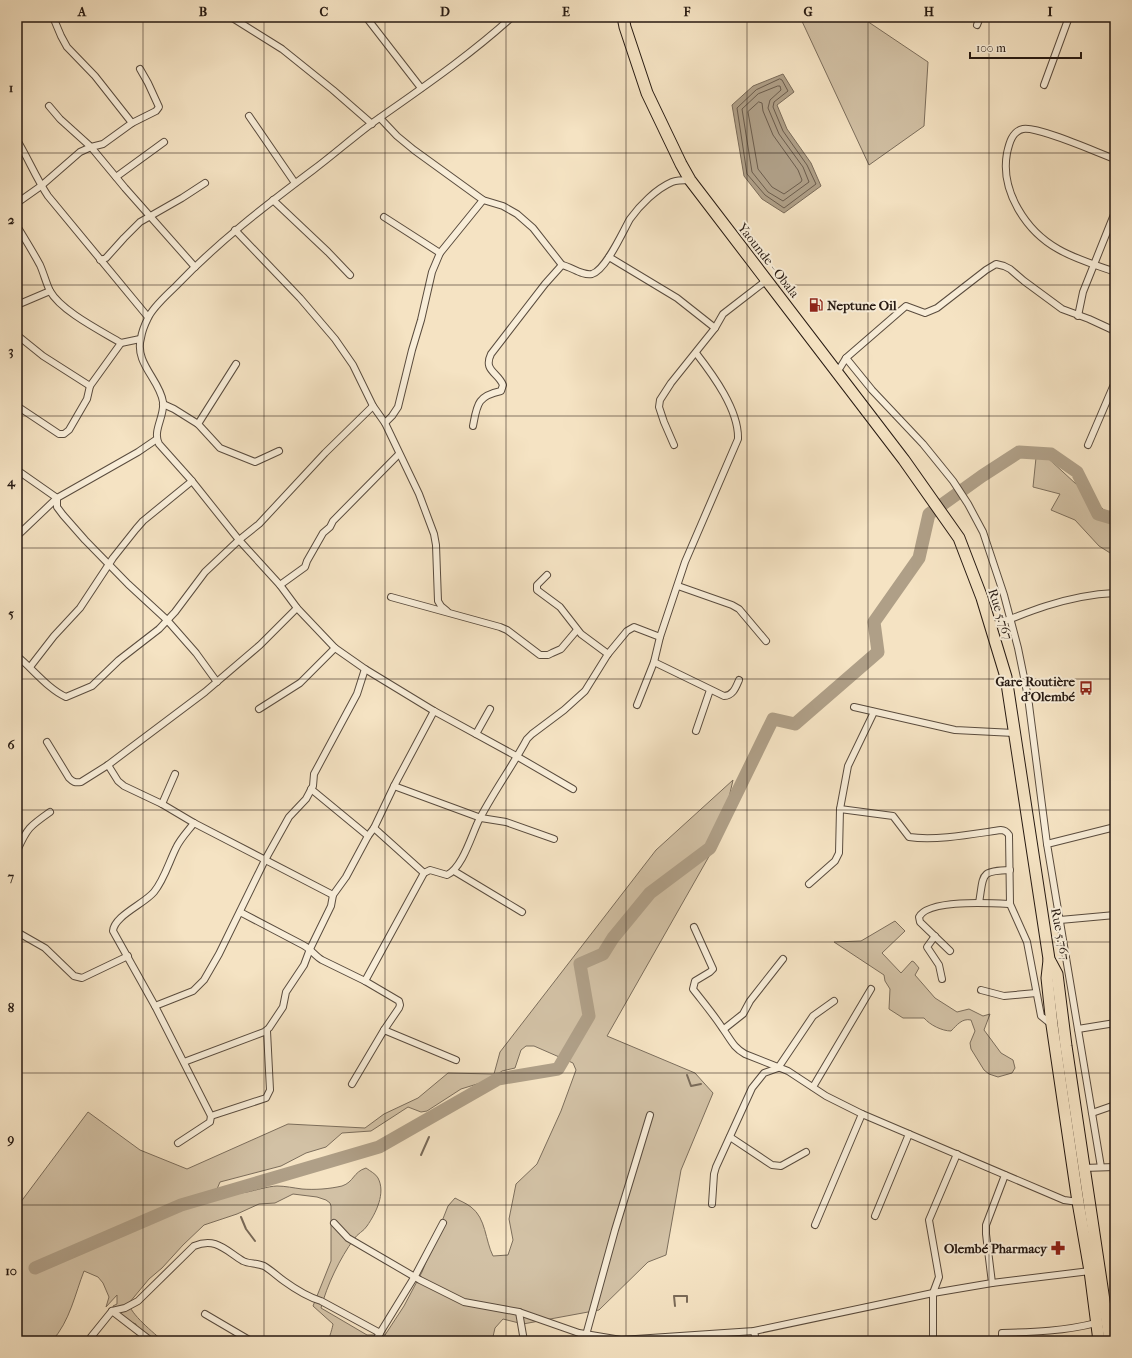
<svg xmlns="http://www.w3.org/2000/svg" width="1132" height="1358" font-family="'IM FELL French Canon',serif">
<rect width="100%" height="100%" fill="#f5e3c3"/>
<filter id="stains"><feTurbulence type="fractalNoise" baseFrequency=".005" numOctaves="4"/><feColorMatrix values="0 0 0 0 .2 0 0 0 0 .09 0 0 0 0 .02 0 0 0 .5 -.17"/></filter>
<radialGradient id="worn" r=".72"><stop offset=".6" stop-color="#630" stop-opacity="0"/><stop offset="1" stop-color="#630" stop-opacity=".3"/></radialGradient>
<g fill="#d2c1a5" stroke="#7c6e5c" fill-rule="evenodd">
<path d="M800,17H861L928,62L924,126L869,165Z"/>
<path d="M1037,448L1115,520V556L1099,546L1075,520L1051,510L1060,494L1033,487Z"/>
<path d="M733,780L720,837L607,1036L695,1073L713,1093L681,1170L666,1255L648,1262L599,1310L523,1324L503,1319L495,1328L492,1341H328C329,1339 333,1326 333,1324L313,1306L331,1261V1206L330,1203L326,1200L317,1197L293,1194L275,1203L259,1204L237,1214L204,1225L183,1245L162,1268L149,1279L129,1303C129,1313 155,1334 163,1341L155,1340L136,1326V1324L117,1317L113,1306L117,1304V1295L106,1307L109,1297L103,1283L98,1277L84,1271C75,1294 70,1321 52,1341H17V1207L88,1112L140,1150L187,1169L288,1124L365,1128L384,1114L418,1098L448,1073L494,1074L500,1052L656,850ZM526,1046H534L573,1063L576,1070L561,1111L537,1164L516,1184L509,1219L513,1240L508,1255L493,1256C485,1240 486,1218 471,1207C466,1203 460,1201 455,1198L448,1206L422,1272L404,1306L385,1335H367L321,1308C327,1285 340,1258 354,1239C357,1234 364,1231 367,1226C376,1213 386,1193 378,1178C376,1174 370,1171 366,1168C353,1172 354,1182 342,1186C329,1189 315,1190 302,1189C294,1188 285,1186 277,1186C257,1187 237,1200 217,1189L220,1182L281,1166L306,1153L326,1147L342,1133L371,1131L408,1107L421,1112L427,1111L461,1089L490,1080L502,1071L515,1068L521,1050Z"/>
<path d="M895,921L905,931L882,953L901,973L912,961L914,962L919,968L915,975L935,998L957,1012L969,1009L983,1016L990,1014L984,1030L1001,1053L1013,1060L1015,1068L1012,1073L998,1077L989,1074L984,1070L971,1049L970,1043L975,1031L971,1020C962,1018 957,1025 951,1031C942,1031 930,1025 924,1018H903L889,1009L890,989L885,981L884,975L834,942L861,941Z"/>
</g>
<path fill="#af9f87" stroke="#796a58" d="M783,74L794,92L777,105L787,129L811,163L821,186L784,213L762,199L744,176L732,105L753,86Z"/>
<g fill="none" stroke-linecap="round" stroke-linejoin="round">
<g stroke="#6b5c4c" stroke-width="1">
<path d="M780,79L782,80L788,91L774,102L773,107L783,131L807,165L816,184L784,208L765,195L747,174L737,108L756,90Z"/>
<path d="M778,86H780L781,90L770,100L768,108L779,134L803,167L809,182L783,201L768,192L752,172L742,109L758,94Z"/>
<path d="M759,102L762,103L763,111L773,135L798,170L802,180L801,182L784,194L772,187L758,169L748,112Z"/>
</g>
<g stroke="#796a58" stroke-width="2">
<path d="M687,1075L691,1086L701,1084"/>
<path d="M421,1155L429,1137"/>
<path d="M241,1217L246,1229L255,1241"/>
<path d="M675,1306L674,1296H687V1302"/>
</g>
<path stroke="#af9f87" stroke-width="13" d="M35,1268L181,1205L379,1147L498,1079L558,1069L589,1016L580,964L603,954L613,938L650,893L710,848L773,719L795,724L878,652L874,622L919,558L929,514L982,476L1019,452L1051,454L1077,472L1098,514L1115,519"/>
<defs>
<g id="street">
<path d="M53,17L61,36L67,47L95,76L132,123"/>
<path d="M176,17H178"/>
<path d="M231,17L282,49L333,90L372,124"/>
<path d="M366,17L421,88"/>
<path d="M512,17C468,57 419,90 371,124C351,139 333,155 313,170C265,206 218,242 176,286C167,295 153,307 148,318C145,324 142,331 141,338C134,363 160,380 163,402C165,416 152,431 159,444L192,481L239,540L280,585L297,608L335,648L365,669L434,711L518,757L573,789"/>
<path d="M977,25L980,17"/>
<path d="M1044,85L1069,17"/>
<path d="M49,106L60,119L91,147L103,144L132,123L156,111L159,107L148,83L140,69"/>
<path d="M249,116L295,183"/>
<path d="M380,118L397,136L414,150L483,200L503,206L517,214L533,228L562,265"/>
<path d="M17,140C28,158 36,178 48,196L148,317"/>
<path d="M1115,159C1098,153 1038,126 1023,129C1012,131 1009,144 1007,153C1000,191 1026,231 1058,249C1075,259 1096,265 1115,272"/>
<path d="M116,177L164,142"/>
<path d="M273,200L328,252L350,275"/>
<path d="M17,203L41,186L80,152L91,147L125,188L195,267"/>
<path d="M384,217L440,253"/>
<path d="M17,226C25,239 33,252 40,265C44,274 46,283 50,291C61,311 101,331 121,343L140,339"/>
<path d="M235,230L300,298L335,339L353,365L373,406L385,423L419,494L434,534L436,545L438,601L441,606L447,611"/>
<path d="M609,257L677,298L715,328"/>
<path d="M100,260L106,258L124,238L140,222L182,198L205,183"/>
<path d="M17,305L50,291"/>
<path d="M1078,316L1083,292L1115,212"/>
<path d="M17,335L43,356L90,386L121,343"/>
<path d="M846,358L872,390L923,444L953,481L968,504L983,532L1004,595L1018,648L1028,697L1047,844"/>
<path d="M838,371L846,358L906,306L925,313L937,308L986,270L996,264L1004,266L1010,269L1024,281L1062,309L1089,319L1115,331"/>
<path d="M163,404L174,409L198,424L220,448L255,462L279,451"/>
<path d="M17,406L59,434H64L69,430L87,399L90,386"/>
<path d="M385,423L392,416L398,407L412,350L421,320L432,272L440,253L483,200"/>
<path d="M198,424L236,364"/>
<path d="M473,426C477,405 477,396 501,391L503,385C498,372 483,371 491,354L545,284L562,265C572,267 582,276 592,274C606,270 623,231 630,219C640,205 656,189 672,182C677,180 684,180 690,180"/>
<path d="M674,445L664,422L659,407L660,400L671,383L715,328L723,314L767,280"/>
<path d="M1088,445L1115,382"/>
<path d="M17,470L57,498V507L63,515L85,540L128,584L167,620L196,653L217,682"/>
<path d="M17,536L57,498L138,452L157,439"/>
<path d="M547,575L537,585V590L560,607L581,634L608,654"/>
<path d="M280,585L305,567L307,561L323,533L330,527L333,521L399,454"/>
<path d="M678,586L732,605L739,609L766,641"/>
<path d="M391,597L500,627L507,630L540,655H548L552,653L561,649L577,630"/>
<path d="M991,626C1009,620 1027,612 1046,606C1068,599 1092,594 1115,593"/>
<path d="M17,656C33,669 48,689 66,697L92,686L119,660L159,629L175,612L205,572L239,540L259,524L325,453L373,406"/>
<path d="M654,662L724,696C733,696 736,687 739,680"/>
<path d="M30,667L54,636L80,608L113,558L136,529L143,521L192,481"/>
<path d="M637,705L654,662L660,637L685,562L738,439C739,410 713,375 696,353"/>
<path d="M854,707L955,730L1014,733"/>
<path d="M259,709L300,683L335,648"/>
<path d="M696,731L710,690"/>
<path d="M476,734L490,709"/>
<path d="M47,742L69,778C73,782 75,783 81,782L108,765L205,692L260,645L297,608"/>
<path d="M108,765L118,781L124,786L162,804L194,823L333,895"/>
<path d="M394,786L481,818L506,822L554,839"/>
<path d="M311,789L368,836"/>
<path d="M162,804L175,774"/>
<path d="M840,809L893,816L909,837C936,841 973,834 1001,830C1005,830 1007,832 1009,835L1010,904L1027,942L1041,1016L1052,1025"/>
<path d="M194,823C188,831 180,839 176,848C169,862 164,880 154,892C144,904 114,916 113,931L155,1006L211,1116L266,1098L270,1090L267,1031"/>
<path d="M374,828L424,873"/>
<path d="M17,851C27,828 30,826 50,812"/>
<path d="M454,871L522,912"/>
<path d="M809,884L835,861L839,853L840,809L848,766L874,712"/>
<path d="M979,903C984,874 979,871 1010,870"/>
<path d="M240,912L303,945C311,949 315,956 322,960L365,981L399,1001L400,1005L399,1008L384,1030L352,1084"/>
<path d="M1060,920L1115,915"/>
<path d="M694,927L713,969L710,972L695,981L693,989C703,1002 714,1015 723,1029C731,1040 733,1047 745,1054L788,1071L826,1096L862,1114L1064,1200L1078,1202"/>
<path d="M17,932L45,948L74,976L82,978L128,956"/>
<path d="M935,936L927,947L939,965L942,979"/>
<path d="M950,951L920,922L919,917C928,899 992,903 1010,904"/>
<path d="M365,981L424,873L430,870L447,875C462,868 471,837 478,822C492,794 512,767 527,739L532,734L564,710L585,691L608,654L627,631L634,627L660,637"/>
<path d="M981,990L1004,996L1036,993"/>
<path d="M155,1006L193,991L204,980L219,954L265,860L289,817L306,799L313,786L314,774L357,694L365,669"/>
<path d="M724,1029L743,1014L750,1001L783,959"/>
<path d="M1078,1029L1115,1023"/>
<path d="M384,1030L456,1060"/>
<path d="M184,1062L264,1032L269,1028L283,1007L286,992L304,965L310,949L331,906L333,895L346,877L368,836L374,828L394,786L434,711"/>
<path d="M813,1087L871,989"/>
<path d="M1092,1113L1115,1105"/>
<path d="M730,1137L772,1165L781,1166L806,1152"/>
<path d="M178,1143L210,1122L211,1116"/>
<path d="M1101,1167L1047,844L1115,827"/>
<path d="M1083,1168L1115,1167"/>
<path d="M712,1204L714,1174L716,1167L752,1088L764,1073L778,1068L813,1016L834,1001"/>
<path d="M875,1216L909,1134"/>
<path d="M334,1223L348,1238L420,1280L464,1302L519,1312L579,1333L621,1340L754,1331L933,1293L992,1283L1090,1271"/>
<path d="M815,1225L862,1114"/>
<path d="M992,1283L986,1234V1225L1005,1175"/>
<path d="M112,1311L125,1308L138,1301L194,1246C216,1237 225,1250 243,1261C249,1264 257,1263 264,1266C271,1270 277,1276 284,1281C295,1289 308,1297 321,1301L380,1333"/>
<path d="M519,1312L524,1341"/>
<path d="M205,1314L251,1341"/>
<path d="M754,1331L756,1341"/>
<path d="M586,1335L615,1230L650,1115"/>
<path d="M89,1341L91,1337L112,1311L151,1341"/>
<path d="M375,1341L415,1276L443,1223"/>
<path d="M933,1341V1293L939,1277L929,1220L957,1154"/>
<path d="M1002,1341V1333C1034,1332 1065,1331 1096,1323"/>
</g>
<g id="highway">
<path d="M623,17L625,27L647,93L681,164L690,180L904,460L959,538L982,598L1006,677L1049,959L1057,974L1066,1046L1110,1341"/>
<path d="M1049,960L1047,978L1052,1025L1078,1202L1090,1271L1099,1341"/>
</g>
</defs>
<use href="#street" stroke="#5a4c3e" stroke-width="8"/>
<use href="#highway" stroke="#271a12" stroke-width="13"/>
<use href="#street" stroke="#f8edd8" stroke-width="6"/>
<use href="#highway" stroke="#f5e3c3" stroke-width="11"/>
</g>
<path fill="none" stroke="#271a12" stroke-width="1" stroke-opacity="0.55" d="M143,17V1341M264,17V1341M385,17V1341M506,17V1341M626,17V1341M747,17V1341M868,17V1341M989,17V1341M17,153H1115M17,285H1115M17,416H1115M17,548H1115M17,679H1115M17,810H1115M17,942H1115M17,1073H1115M17,1205H1115"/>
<defs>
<symbol id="fuel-bare" viewBox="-9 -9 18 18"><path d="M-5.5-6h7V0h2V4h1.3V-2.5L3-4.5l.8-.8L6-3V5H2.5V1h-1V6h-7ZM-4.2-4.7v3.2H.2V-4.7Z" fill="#8f2418" stroke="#f8edd8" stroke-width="2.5" paint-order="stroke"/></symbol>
<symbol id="bus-bare" viewBox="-9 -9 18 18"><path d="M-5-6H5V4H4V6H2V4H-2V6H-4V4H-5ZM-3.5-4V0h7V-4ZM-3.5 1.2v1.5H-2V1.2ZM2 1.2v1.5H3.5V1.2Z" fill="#8f2418" stroke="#f8edd8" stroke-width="2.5" paint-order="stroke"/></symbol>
<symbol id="pharmacy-bare" viewBox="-9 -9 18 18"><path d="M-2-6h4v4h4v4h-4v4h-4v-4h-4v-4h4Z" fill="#8f2418" stroke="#f8edd8" stroke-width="2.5" paint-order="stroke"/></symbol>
</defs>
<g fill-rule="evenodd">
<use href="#fuel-bare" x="806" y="295" width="20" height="20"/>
<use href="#bus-bare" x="1076" y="678" width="20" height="20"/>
<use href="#pharmacy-bare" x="1048" y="1238" width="20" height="20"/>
</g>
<g text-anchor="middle" stroke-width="4" stroke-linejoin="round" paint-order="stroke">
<g font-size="13" fill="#271a12" stroke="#f8edd8">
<text transform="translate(769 260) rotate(52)" y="5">Yaounde - Obala</text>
<text transform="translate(1001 614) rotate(72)" y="5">Rue 5.767</text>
<text transform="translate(1061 934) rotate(79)" y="5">Rue 5.767</text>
</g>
<g font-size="13" font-weight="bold" fill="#271a12" stroke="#f8edd8" text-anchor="end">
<text x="827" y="310" text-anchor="start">Neptune Oil</text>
<text x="1075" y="686">Gare Routière<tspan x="1075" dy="15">d'Olembé</tspan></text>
<text x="1047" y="1253">Olembé Pharmacy</text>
</g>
</g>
<rect width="1132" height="1358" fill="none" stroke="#f5e3c3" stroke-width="44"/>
<path d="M970 52v6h111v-6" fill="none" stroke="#271a12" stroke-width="2"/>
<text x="976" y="52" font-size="12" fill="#271a12" stroke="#f8edd8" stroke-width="3" paint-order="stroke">100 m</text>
<rect x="22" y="22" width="1088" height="1314" fill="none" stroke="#271a12" stroke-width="1.5"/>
<g font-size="13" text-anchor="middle" font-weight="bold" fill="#271a12">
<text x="82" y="16">A</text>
<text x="203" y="16">B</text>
<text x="324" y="16">C</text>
<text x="445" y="16">D</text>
<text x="566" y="16">E</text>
<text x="687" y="16">F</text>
<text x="808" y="16">G</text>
<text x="929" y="16">H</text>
<text x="1050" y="16">I</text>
<text x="11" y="92">1</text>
<text x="11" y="224">2</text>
<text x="11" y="355">3</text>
<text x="11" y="486">4</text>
<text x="11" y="618">5</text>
<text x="11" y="749">6</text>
<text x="11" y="881">7</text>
<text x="11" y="1012">8</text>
<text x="11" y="1143">9</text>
<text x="11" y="1275">10</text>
</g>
<rect width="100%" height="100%" filter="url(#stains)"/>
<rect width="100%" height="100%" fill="url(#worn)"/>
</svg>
